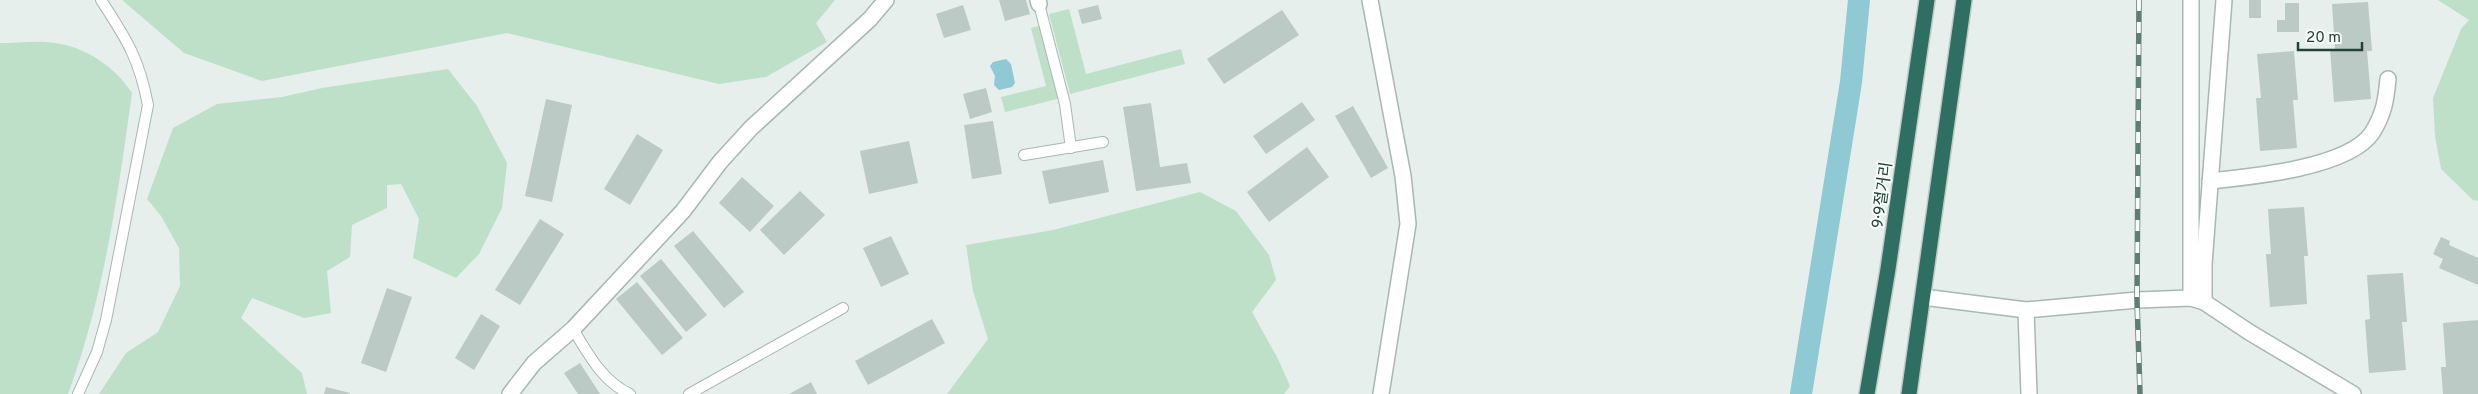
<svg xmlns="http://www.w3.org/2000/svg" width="2478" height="394" font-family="Overpass,'Noto Sans KR',sans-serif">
<rect width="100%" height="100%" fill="#e6efeb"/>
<g fill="#bfe0c8">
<path d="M122,0H835L816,23L827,42L766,77L719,84L507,33L262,81L184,53Z"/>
<path d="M2438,0H2478V201L2473,200L2441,169L2435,136L2433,98L2461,29L2469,20Z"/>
<path d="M1069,9L1086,74L1181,49L1185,64L1070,94L1049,14Z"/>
<path d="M1042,25L1061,98L1005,112L1001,97L1046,86L1031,28Z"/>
<path d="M0,43C18,43 38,40 55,43C86,47 115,67 132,93C118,194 104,297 68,394H0Z"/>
<path d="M448,69L477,106L507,163L502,208L479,254L456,278L413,258L419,219L401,184L387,185V208L352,225L350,257L327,271L331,313L304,318L252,298L241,318L302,373L307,394H99L126,353L158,332L180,286L179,248L161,216L147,199L173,128L217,104L282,97L322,88Z"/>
<path d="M1200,192L1236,211L1269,255L1276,280L1252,312L1278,359L1290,386L1284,394H947L988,339L973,291L966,245L1053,230Z"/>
</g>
<path fill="#8ec9d4" d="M1006,59L1011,64L1015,83L1012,87L999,90L994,85L995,76L990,66L993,62Z"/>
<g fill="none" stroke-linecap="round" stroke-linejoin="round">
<path stroke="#8ec9d4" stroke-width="22" d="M1801,394L1851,82L1859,0"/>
</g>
<g fill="#bbcac4">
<path d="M999,0H1026L1030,14L1005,21Z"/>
<rect x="2249" y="0" width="12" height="18"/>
<path d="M2368,2L2372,51H2367L2371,99L2334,102L2330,49H2335L2332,4Z"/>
<path d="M2285,3H2299V32H2277V20H2285Z"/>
<path d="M963,5L971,30L944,38L936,14Z"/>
<path d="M1098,5L1102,19L1082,24L1078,10Z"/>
<path d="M1282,10L1299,35L1224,84L1207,59Z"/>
<path d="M2294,51L2298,100H2293L2297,148L2260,151L2256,98H2261L2257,54Z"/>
<path d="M986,88L992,112L970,119L963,94Z"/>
<path d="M546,99L572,105L552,202L525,196Z"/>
<path d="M1302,102L1315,120L1266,154L1253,136Z"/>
<path d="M1151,103L1160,167L1187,163L1191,183L1136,191L1123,107Z"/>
<path d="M1353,106L1388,168L1371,178L1335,116Z"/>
<path d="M993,121L1002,174L972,179L964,125Z"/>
<path d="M637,134L663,150L630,205L604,189Z"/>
<path d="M909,141L918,183L869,194L860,151Z"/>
<path d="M1307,147L1329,177L1269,222L1247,192Z"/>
<path d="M1103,160L1109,192L1049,204L1042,171Z"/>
<path d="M742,177L774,206L750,232L719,203Z"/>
<path d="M800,191L825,215L784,255L760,230Z"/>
<path d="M2304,207L2308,256H2304L2307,304L2270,307L2266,254H2271L2268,209Z"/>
<path d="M540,219L564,234L520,305L495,290Z"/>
<path d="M693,231L744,292L724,308L674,246Z"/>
<path d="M891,236L909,274L881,287L863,248Z"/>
<path d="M2441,237L2450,241L2449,245L2478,258V285L2439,268L2443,259L2433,254Z"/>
<path d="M661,259L707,315L686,332L640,276Z"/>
<path d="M2403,273L2407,322H2402L2406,370L2369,373L2365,320L2370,319L2367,275Z"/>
<path d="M637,282L683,338L662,355L616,299Z"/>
<path d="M387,288L412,297L386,372L361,363Z"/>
<path d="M481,314L500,326L474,370L455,358Z"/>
<path d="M932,319L945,343L868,385L855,361Z"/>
<path d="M2478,320V394H2443L2441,367H2446L2443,323Z"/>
<path d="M580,363L600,394H578L564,373Z"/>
<path d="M811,382L817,394H789Z"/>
<path d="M326,387L350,393V394H324Z"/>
</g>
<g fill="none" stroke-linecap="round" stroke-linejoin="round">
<defs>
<g id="lane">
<path d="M1039,4L1065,104L1071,148"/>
<path d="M1024,155L1103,142"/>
<path d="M573,329C588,354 603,382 630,394"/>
<path d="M78,394L97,352L106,320L148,105C139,58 127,40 101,0"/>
<path d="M689,394L843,308"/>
</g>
<g id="street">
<path d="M1038,0L1039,4"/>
<path d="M1370,0L1403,176L1408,224L1381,394"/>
<path d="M2210,181C2250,177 2348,168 2372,133C2384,114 2386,100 2388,79"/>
<path d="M1923,297L2026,310L2137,300L2191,298L2204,302L2249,332L2353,394"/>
<path d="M2191,298V0"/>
<path d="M2204,302V264L2224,0"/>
<path d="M2026,310L2029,394"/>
<path d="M510,394L534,363L573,329L683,211L720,162L751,128L870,19L886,0"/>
</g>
<g id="highway">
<path d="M1867,394L1888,269L1927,0"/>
<path d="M1909,394L1964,0"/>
</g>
</defs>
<use href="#lane" stroke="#a8b8b2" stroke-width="12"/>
<use href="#street" stroke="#a8b8b2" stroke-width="18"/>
<use href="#highway" stroke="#c2cac8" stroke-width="18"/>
<use href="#lane" stroke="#fff" stroke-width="10"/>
<use href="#street" stroke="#fff" stroke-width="15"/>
<use href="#highway" stroke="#2f6f62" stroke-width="15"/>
<defs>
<path id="rail" d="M2139,0L2137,300L2140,394"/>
</defs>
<use href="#rail" stroke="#5f7d75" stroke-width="5.5"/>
<use href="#rail" stroke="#f7fbf9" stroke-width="4" stroke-dasharray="11" stroke-linecap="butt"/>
</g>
<g text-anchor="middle" stroke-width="4" stroke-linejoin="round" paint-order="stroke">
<g font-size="16" fill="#24423a" stroke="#f7fbf9">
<text transform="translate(1881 195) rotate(-82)" y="6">9·9절거리</text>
</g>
</g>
<path d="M2298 42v8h64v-8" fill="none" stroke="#24423a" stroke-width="2.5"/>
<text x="2306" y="42" font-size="15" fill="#24423a" stroke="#f7fbf9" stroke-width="4" paint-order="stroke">20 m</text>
</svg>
